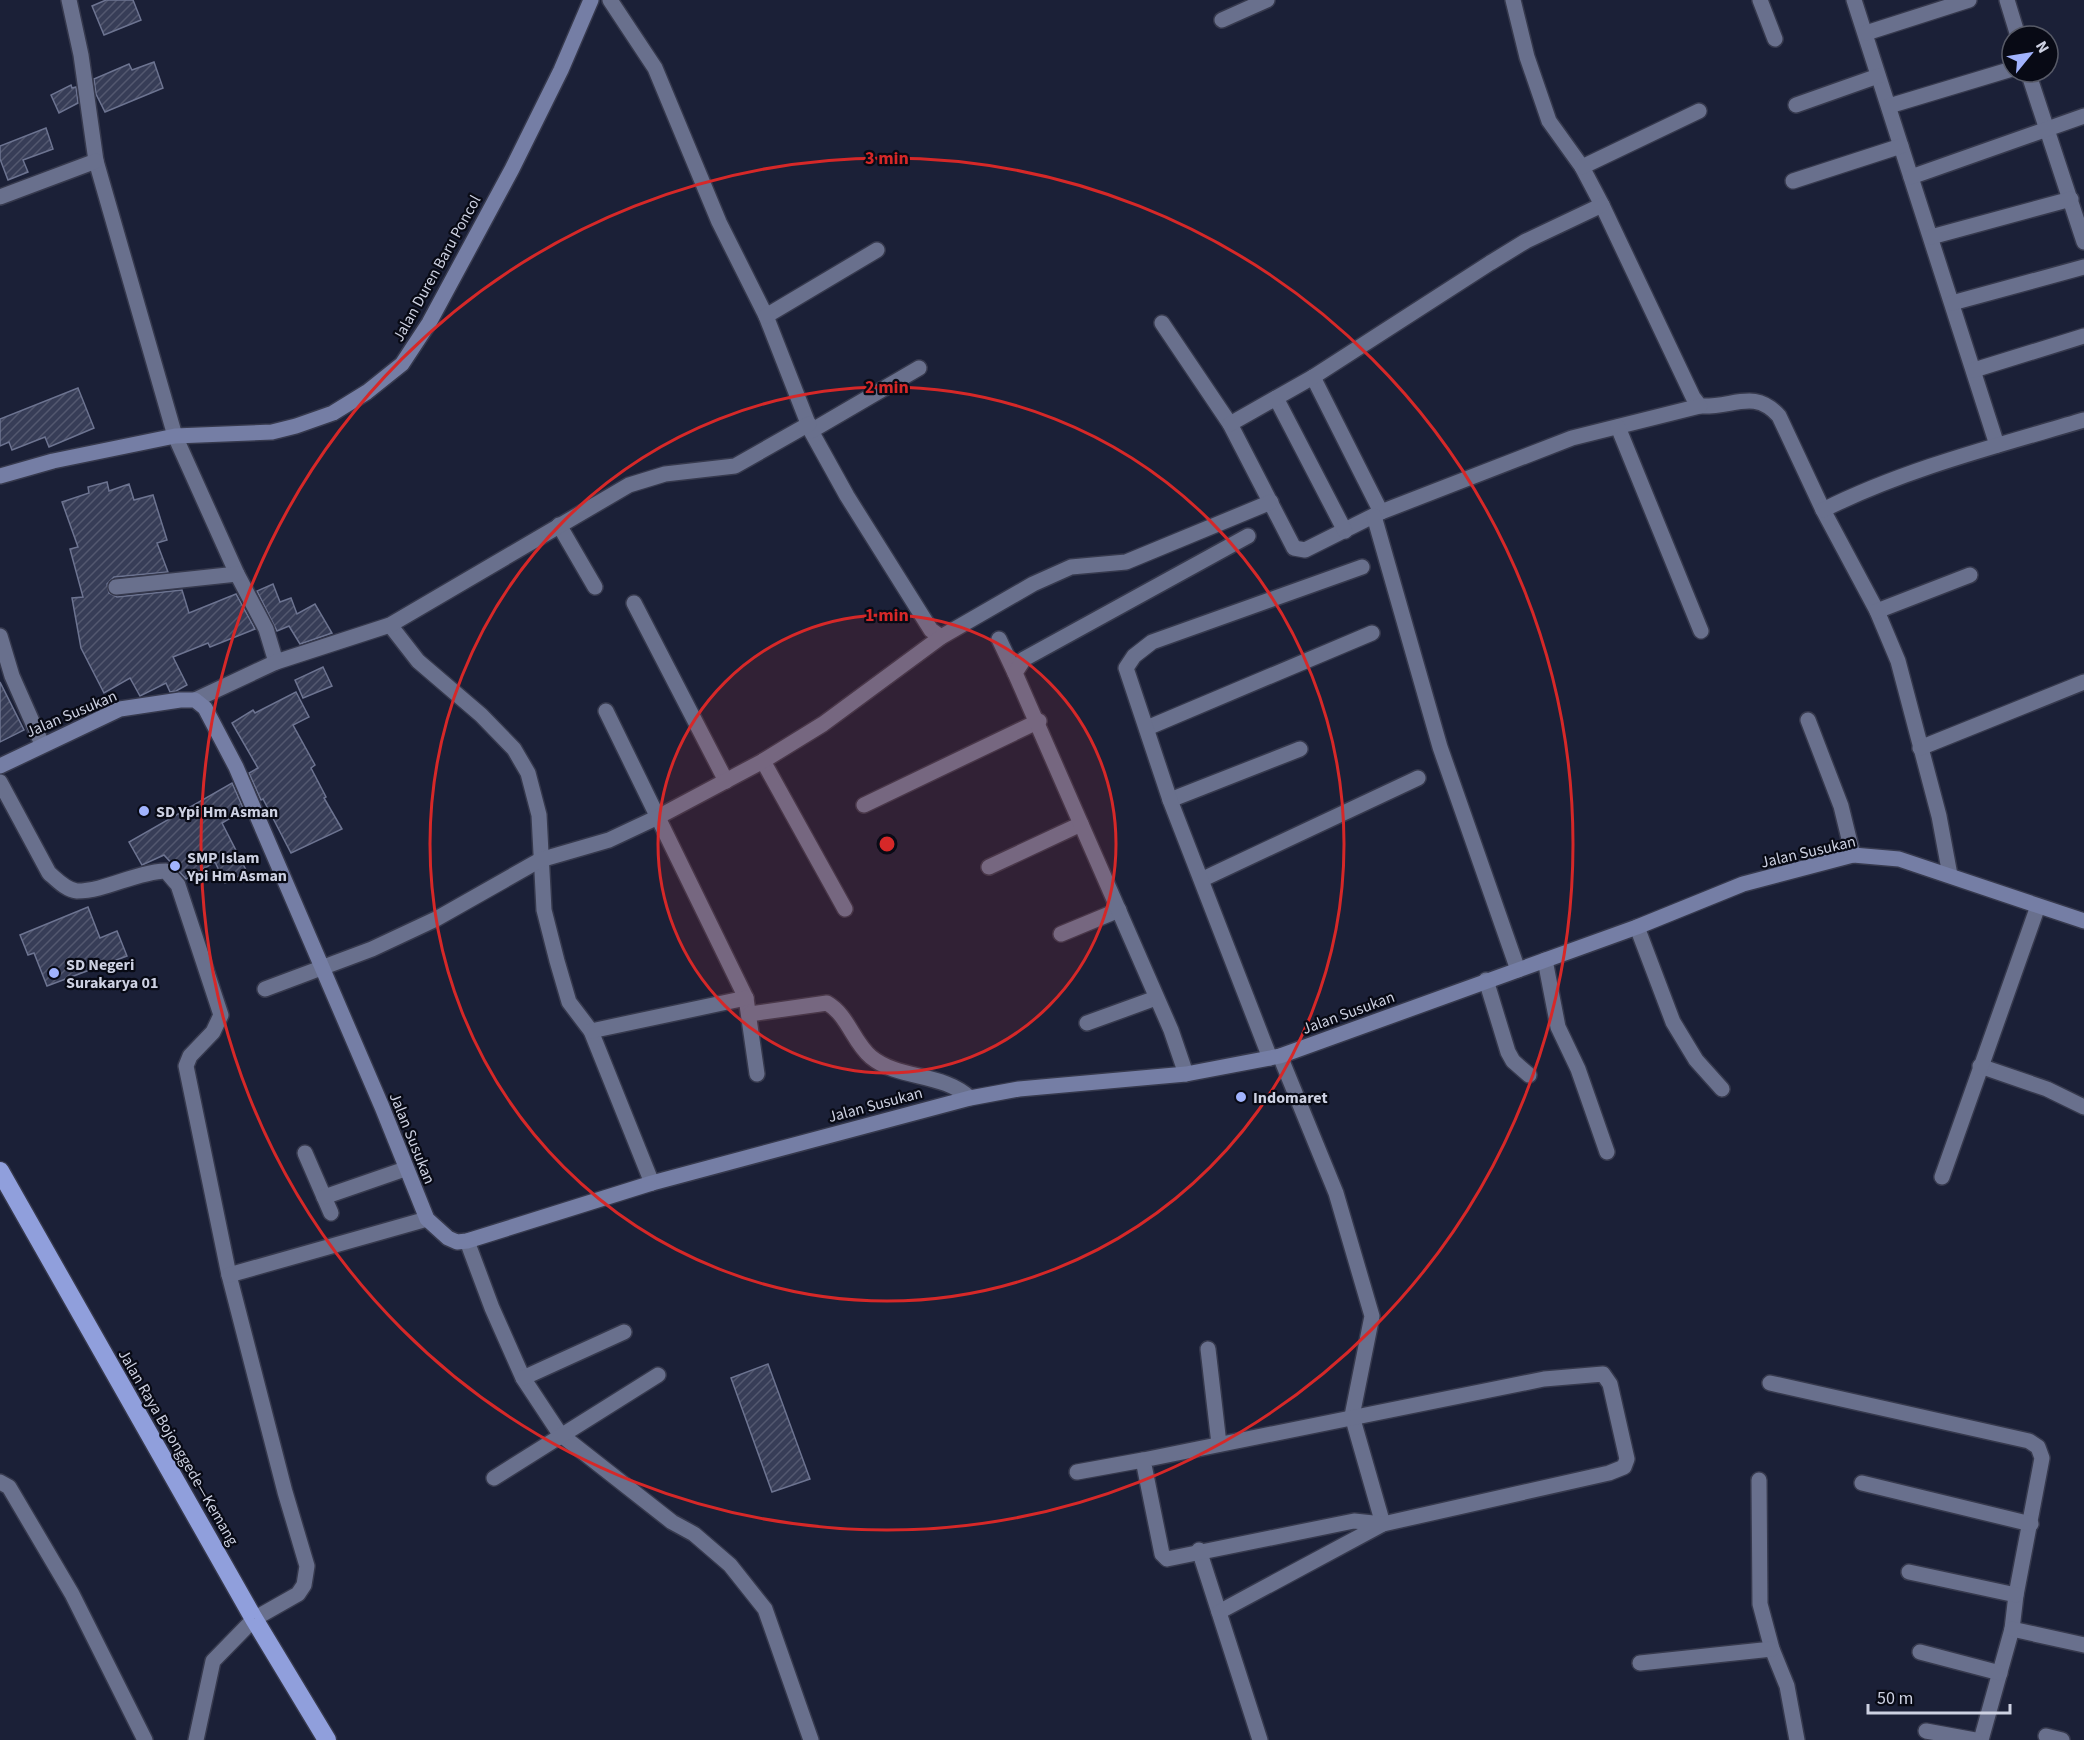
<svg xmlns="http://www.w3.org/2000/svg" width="2084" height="1740" font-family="'Source Sans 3',sans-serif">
<defs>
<pattern id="building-hatch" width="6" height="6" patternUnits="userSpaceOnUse" patternTransform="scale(1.5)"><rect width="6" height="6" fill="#373d57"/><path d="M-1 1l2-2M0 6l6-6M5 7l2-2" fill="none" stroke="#53586f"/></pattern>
</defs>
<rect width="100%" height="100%" fill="#1b2037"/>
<g fill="url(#building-hatch)" stroke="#6d7491" stroke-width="1.5">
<path d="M106,0H133L141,20L104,35L92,6Z"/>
<path d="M154,62L163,88L105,112L96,94L94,79L129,64L132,70Z"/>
<path d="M71,85L72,88L76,87L78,103L59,113L51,95Z"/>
<path d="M46,128L53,149L23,160L28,172L8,180L0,159V146Z"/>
<path d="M78,388L94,428L49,447L45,437L12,450L9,442L0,446V419Z"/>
<path d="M107,482L109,491L129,484L134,500L153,495L167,540L157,543L168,572L114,577L107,584L109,593L117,597L182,590L189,613L236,594L255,629L210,647L208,643L173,657L187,685L176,691L170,692L166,683L140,696L130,678L104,693L81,648L72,598L83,597L70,549L78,547L62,502L89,493L88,487Z"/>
<path d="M273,584L280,602L291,598L297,614L315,604L332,633L300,644L289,626L277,631L257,591Z"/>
<path d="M323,667L332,686L303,698L295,680Z"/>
<path d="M0,682L24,730L0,742Z"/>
<path d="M296,692L309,717L293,725L315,765L311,768L326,797L324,798L342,829L291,853L263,799L261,800L249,773L258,768L232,723L253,710L255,713Z"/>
<path d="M232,783L244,810L222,823L247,872L225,883L215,862L186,879L164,855L142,865L129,842Z"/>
<path d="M88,907L100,938L117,931L127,956L47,986L34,953L28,955L20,935Z"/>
<path d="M768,1364L810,1479L772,1492L731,1378Z"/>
</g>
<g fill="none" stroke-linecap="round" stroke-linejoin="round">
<defs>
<g id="street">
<path d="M69,0L81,55L96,161L175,436L237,574L266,629L276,662"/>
<path d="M610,0L655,68L719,222L766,316L811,431L847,496L931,630L941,637"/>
<path d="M1513,0L1527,57L1549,121L1582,167L1602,205L1693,397L1700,406C1733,408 1754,388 1779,416L1823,510L1877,611L1898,661L1939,816L1950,875"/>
<path d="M1760,0L1775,39"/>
<path d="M1854,0L1997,445"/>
<path d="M2007,0L2018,36"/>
<path d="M1222,20L1267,0"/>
<path d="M1866,33L1969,0"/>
<path d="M2028,72L2084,242"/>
<path d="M1796,105L1878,76"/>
<path d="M1889,106L2012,69"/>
<path d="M1582,167L1699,111"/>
<path d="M1911,177L2084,116"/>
<path d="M1793,181L1901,146"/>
<path d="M0,197L96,161"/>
<path d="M1931,237L2071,199"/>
<path d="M1952,303L2084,267"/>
<path d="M766,316L877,250"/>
<path d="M1162,323L1230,424L1294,548L1305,550L1381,512L1572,438L1700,406"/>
<path d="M1974,370L2084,336"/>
<path d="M1313,377L1381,512"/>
<path d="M1276,398L1345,531"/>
<path d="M1230,424L1313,377L1490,263L1526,241L1602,205"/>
<path d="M1618,427L1701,631"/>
<path d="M811,431L919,368"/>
<path d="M1823,510C1905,469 1996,446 2084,420"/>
<path d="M1374,516L1440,747L1518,970"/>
<path d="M559,525L595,587"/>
<path d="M116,587L237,574"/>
<path d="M634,603L726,781"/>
<path d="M1877,611L1970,575"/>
<path d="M390,625L418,661L481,715L514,749L528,773L539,815L544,910L557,961L569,1002L591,1031L652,1183"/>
<path d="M0,636L12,676L42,744"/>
<path d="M999,639L1015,673"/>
<path d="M195,700L276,662L390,625L629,485L665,474L735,466L809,424"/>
<path d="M606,711L746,998L757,1074"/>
<path d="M1808,720L1841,806L1853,855"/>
<path d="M1147,728L1372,633"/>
<path d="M1920,748L2084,682"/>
<path d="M763,761L845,909"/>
<path d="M0,782L49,873C57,880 66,890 77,891C106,891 135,872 166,871L178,885L221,1015L213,1032L190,1056L186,1066L229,1275L285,1492L307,1566L304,1585L298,1594L254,1619L213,1661L196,1740"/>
<path d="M1170,800L1300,749"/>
<path d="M864,805L1039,721"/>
<path d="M989,867L1081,824"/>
<path d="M1203,879L1418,778"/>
<path d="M1637,927L1673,1022L1696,1060L1722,1089"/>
<path d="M1061,934L1119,910"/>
<path d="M1545,960L1558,1027L1578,1069L1607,1152"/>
<path d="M1486,980L1508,1052L1513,1061L1529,1075"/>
<path d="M265,989L372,949L436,919L540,860L609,840L658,817L763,761L823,724L941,637L1033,584L1071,567L1126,562L1271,502"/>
<path d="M750,1014L827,1003C848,1015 853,1042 871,1057C899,1080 942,1072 970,1098"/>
<path d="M1087,1023L1156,998"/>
<path d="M591,1031L746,998"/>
<path d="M1280,1056L1336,1193L1372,1316L1352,1416L1383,1524"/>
<path d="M1270,1058L1170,800L1126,668L1134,656L1152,642L1362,567"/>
<path d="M1980,1066L2047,1089L2084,1107"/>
<path d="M1186,1074L1171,1030L1015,673L1024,659L1248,536"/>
<path d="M305,1153L331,1213"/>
<path d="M1942,1177L2038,906"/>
<path d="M324,1197L405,1169"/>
<path d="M467,1241L492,1308L523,1378L560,1434L672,1522L694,1534L730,1565L765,1609L811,1740"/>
<path d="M229,1275L427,1219"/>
<path d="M1208,1349L1219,1444"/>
<path d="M523,1378L624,1332"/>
<path d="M1770,1383L2029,1441L2038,1447L2042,1458L2016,1595L2012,1629L1981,1740"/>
<path d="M1077,1472L1143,1460"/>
<path d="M494,1478L658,1375"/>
<path d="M1759,1480L1760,1604L1772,1649L1787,1686L1797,1740"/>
<path d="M0,1482L9,1487L72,1594L145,1740"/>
<path d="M1862,1483L2031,1524"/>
<path d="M1199,1550L1260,1740"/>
<path d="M1909,1572L2016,1595"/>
<path d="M1219,1612L1383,1524L1609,1473L1624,1467L1627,1459L1610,1384L1603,1374L1544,1379L1143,1460L1162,1554L1167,1559L1354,1521L1383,1524"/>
<path d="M2012,1629L2084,1645"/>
<path d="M1920,1652L2000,1673"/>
<path d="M1640,1663L1772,1649"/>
<path d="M1926,1731L1975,1740"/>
<path d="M2046,1736L2062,1740"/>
</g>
<g id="secondary">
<path d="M0,476L53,461L175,436L272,432L296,426L333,413L367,392L402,364L429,323L512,169L561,70L591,0"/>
<path d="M0,766L120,709L180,700H195L205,708L236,767L382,1107L427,1219L448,1238L457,1242L467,1241L652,1183L970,1098L1019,1089L1186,1074L1280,1056L1637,927L1743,884L1853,855L1899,859L2084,921"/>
</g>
<path id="highway" d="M0,1171L254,1619L327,1740"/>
</defs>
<use href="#street" stroke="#36394d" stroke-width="18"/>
<use href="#secondary" stroke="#36394d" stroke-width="18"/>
<use href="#highway" stroke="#36394d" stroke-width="21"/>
<use href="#street" stroke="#69708d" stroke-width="15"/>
<use href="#secondary" stroke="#757ea5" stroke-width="15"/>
<use href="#highway" stroke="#909fdc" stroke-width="18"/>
</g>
<circle cx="887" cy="844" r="229" fill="#d62828" fill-opacity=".12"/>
<g fill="none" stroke="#d62828" stroke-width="3">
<circle cx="887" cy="844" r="229"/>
<circle cx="887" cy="844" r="457"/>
<circle cx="887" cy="844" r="686"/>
</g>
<g fill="#a1b3fd" stroke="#080a15" stroke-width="2">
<circle cx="144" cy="811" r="6"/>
<circle cx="175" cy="866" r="6"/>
<circle cx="54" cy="973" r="6"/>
<circle cx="1241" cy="1097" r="6"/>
</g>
<g text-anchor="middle" stroke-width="4.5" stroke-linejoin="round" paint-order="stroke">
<g font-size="16" fill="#cdd1e2" stroke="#080a15">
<text transform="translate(436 268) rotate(-61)" y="6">Jalan Duren Baru Poncol</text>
<text transform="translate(71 713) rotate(-23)" y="6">Jalan Susukan</text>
<text transform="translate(1808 851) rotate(-13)" y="6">Jalan Susukan</text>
<text transform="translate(1348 1012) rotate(-20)" y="6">Jalan Susukan</text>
<text transform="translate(875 1104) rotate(-15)" y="6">Jalan Susukan</text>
<text transform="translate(413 1138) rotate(68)" y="6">Jalan Susukan</text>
<text transform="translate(179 1447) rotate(60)" y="6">Jalan Raya Bojonggede—Kemang</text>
</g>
<g font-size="16" font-weight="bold" fill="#cdd1e2" stroke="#080a15" text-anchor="start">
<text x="156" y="817">SD Ypi Hm Asman</text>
<text x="187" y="863">SMP Islam<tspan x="187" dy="18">Ypi Hm Asman</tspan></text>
<text x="66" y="970">SD Negeri<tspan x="66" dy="18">Surakarya 01</tspan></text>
<text x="1253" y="1103">Indomaret</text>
</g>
</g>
<circle cx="887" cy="844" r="9" fill="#d62828" stroke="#080a15" stroke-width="3"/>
<g font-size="18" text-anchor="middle" font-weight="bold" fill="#d62828" stroke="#080a15" stroke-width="4.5" stroke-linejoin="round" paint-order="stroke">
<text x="887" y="164">3 min</text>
<text x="887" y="393">2 min</text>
<text x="887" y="621">1 min</text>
</g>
<g transform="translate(2030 54) rotate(60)"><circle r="28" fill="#080a15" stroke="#575a67" stroke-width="1.5"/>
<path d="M0-4.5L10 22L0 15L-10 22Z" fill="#a1b3fd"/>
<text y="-9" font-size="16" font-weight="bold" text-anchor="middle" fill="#cdd1e2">N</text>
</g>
<path d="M1868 1704v9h142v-9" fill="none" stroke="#cdd1e2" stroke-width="3"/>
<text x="1877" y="1704" font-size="18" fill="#cdd1e2" stroke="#080a15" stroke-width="4.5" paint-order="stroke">50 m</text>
</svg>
